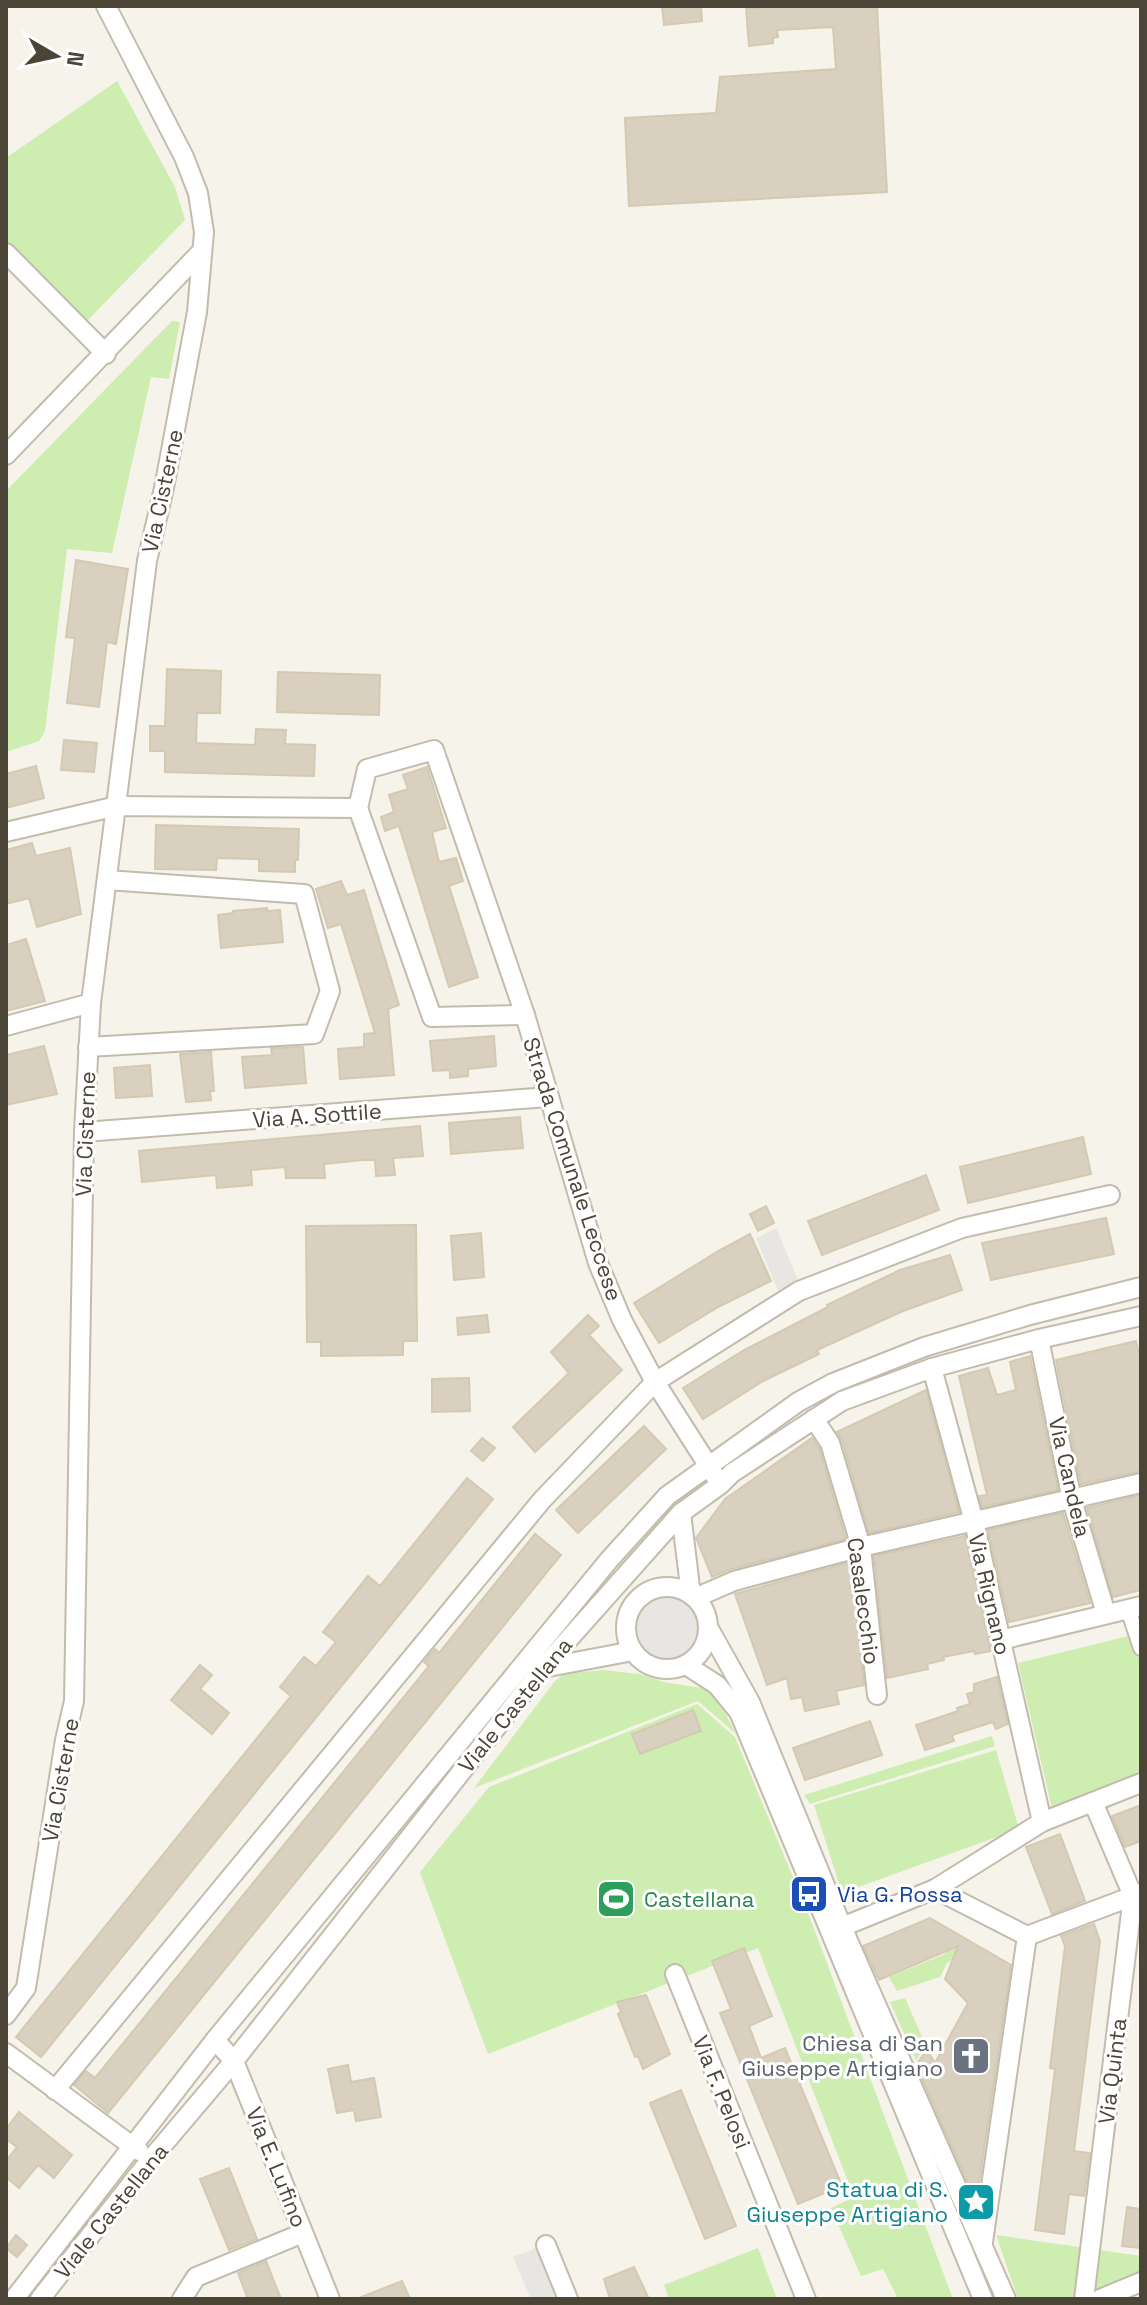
<svg xmlns="http://www.w3.org/2000/svg" width="1147" height="2305" font-family="'Space Grotesk',sans-serif">
<rect width="100%" height="100%" fill="#f6f3ea"/>
<g fill="#cdedb1">
<path d="M117,81L175,187L185,220L84,324L6,251V158Z"/>
<path d="M172,321L180,322L169,379L151,377L112,553L67,549L45,731L39,741L6,752V491Z"/>
<path d="M1141,1633V1783L1054,1817L1018,1663Z"/>
<path d="M603,1670L639,1674L664,1682L708,1689L718,1699L736,1734L698,1701L474,1788L555,1681L564,1674Z"/>
<path d="M697,1704L735,1737L813,1926L953,2299H898L883,2269L861,2276L831,2208L854,2197L758,1948L488,2054L420,1872L489,1787Z"/>
<path d="M992,1736L995,1746L810,1804L804,1795Z"/>
<path d="M996,1750L1019,1829L842,1893L814,1805Z"/>
<path d="M945,1940L964,1952L947,1963L940,1977L897,1991L889,1977L945,1954Z"/>
<path d="M905,1998L926,2046L916,2060L890,2002Z"/>
<path d="M996,2235L1141,2256V2273L1082,2299H1018Z"/>
<path d="M758,2248L777,2299H669L664,2285Z"/>
</g>
<g fill="#e7e6e2">
<path d="M776,1228L801,1287L781,1298L756,1238Z"/>
<path d="M670,1591L691,1595L704,1619L705,1631L702,1642L687,1661L664,1666L643,1657L635,1647L627,1619L648,1596Z"/>
<path d="M542,2246L562,2299H531L513,2257Z"/>
</g>
<g fill="#d9d0bf" stroke="#d4c9b1" stroke-width="2">
<path d="M701,6L702,21L664,25L662,7Z"/>
<path d="M790,6H877L887,192L629,206L625,118L716,113L720,77L836,69L833,27L777,30L778,37L773,38V43L749,46L746,8Z"/>
<path d="M76,560L128,569L116,644L107,642L99,707L67,703L75,638L66,637Z"/>
<path d="M167,669L221,671L220,713H197L196,743L255,745L256,729L286,730L285,744L315,745L314,776L165,772V751H150V726H165Z"/>
<path d="M278,672L380,675L379,715L277,712Z"/>
<path d="M64,740L97,743L94,772L61,770Z"/>
<path d="M36,766L44,798L6,808V774Z"/>
<path d="M427,767L446,828L432,832L439,862L456,858L463,881L449,886L478,977L449,987L399,826L385,831L381,817L394,812L389,795L408,789L403,775Z"/>
<path d="M156,825L299,829L298,860H295V872L259,871V859L217,858L216,870L155,869Z"/>
<path d="M32,843L36,856L70,848L81,914L37,927L29,898L6,904V850Z"/>
<path d="M341,881L347,895L364,890L399,1005L388,1009L394,1075L340,1079L338,1049L364,1047V1034L375,1033L341,924L328,928L316,889Z"/>
<path d="M267,908V911L280,910L283,942L221,948L218,915L233,913V911Z"/>
<path d="M26,939L45,1001L6,1011V945Z"/>
<path d="M494,1036L496,1066L468,1069V1076L450,1078V1070L433,1071L430,1041Z"/>
<path d="M44,1046L57,1094L6,1105V1055Z"/>
<path d="M303,1047L306,1083L245,1088L242,1057L272,1055L271,1048Z"/>
<path d="M211,1052L214,1091H210L211,1100L186,1102L180,1054Z"/>
<path d="M150,1065L152,1096L116,1098L114,1068Z"/>
<path d="M520,1117L523,1148L451,1154L449,1123Z"/>
<path d="M420,1126L423,1156L393,1158L395,1175L376,1176L375,1160H363L324,1164L325,1178H286L285,1167L251,1170L252,1185L217,1188L216,1175L142,1182L139,1151Z"/>
<path d="M1083,1137L1091,1174L968,1203L960,1167Z"/>
<path d="M926,1175L939,1210L822,1255L808,1221Z"/>
<path d="M766,1206L774,1223L758,1231L750,1214Z"/>
<path d="M1106,1218L1114,1254L991,1280L982,1243Z"/>
<path d="M416,1225L417,1341H403V1355L321,1356V1342H307L306,1226Z"/>
<path d="M481,1233L484,1277L454,1280L451,1236Z"/>
<path d="M750,1234L771,1281L720,1306L659,1343L634,1303L720,1250Z"/>
<path d="M950,1255L962,1290L903,1311L817,1350L819,1354L763,1381L703,1419L683,1388L744,1350L828,1307L827,1305L900,1270Z"/>
<path d="M487,1315L489,1332L458,1335L457,1318Z"/>
<path d="M588,1315L599,1326L589,1335L622,1370L535,1452L513,1427L569,1373L551,1352Z"/>
<path d="M1136,1341L1141,1362V1471L1081,1484L1056,1360Z"/>
<path d="M1030,1356L1058,1490L982,1507L979,1496L987,1495L959,1376L988,1368L997,1395L1016,1390L1010,1362Z"/>
<path d="M469,1378L470,1411L432,1412V1379Z"/>
<path d="M926,1390L959,1512L869,1533L842,1440L837,1432Z"/>
<path d="M644,1426L666,1449L578,1533L556,1510Z"/>
<path d="M482,1438L495,1448L483,1461L471,1451Z"/>
<path d="M812,1438L819,1448L846,1539L731,1569L712,1577L696,1538L725,1499Z"/>
<path d="M467,1478L493,1499L41,2057L16,2037L291,1696L280,1687L304,1657L316,1666L336,1642L323,1632L368,1576L380,1586Z"/>
<path d="M1141,1495V1590L1113,1597L1087,1508Z"/>
<path d="M1063,1513L1090,1603L1009,1622L988,1530Z"/>
<path d="M535,1534L561,1555L108,2113L74,2085L86,2071L95,2078L429,1666L424,1662L435,1649L439,1653Z"/>
<path d="M965,1536L991,1651L975,1654L974,1651L943,1657L944,1660L927,1664L928,1669L887,1678L874,1556Z"/>
<path d="M851,1562L864,1685L836,1691L839,1704L805,1711L802,1697L791,1699L787,1678L767,1685L735,1594Z"/>
<path d="M200,1665L212,1675L200,1689L229,1713L212,1734L171,1700Z"/>
<path d="M997,1677L1008,1724L996,1729L993,1722L952,1735L954,1741L925,1750L916,1725L958,1711L957,1708L970,1704L967,1694L974,1692V1684Z"/>
<path d="M693,1710L701,1731L640,1754L632,1734Z"/>
<path d="M870,1721L882,1755L805,1780L793,1748Z"/>
<path d="M1141,1805V1841L1125,1847L1112,1816Z"/>
<path d="M1060,1834L1085,1901L1052,1914L1026,1847Z"/>
<path d="M930,1918L1011,1965L977,2197H974L916,2065L927,2050L935,2063L968,2003L945,1979L958,1946L879,1980L863,1946Z"/>
<path d="M1094,1924L1100,1941L1074,2151L1090,2153L1084,2196L1069,2194L1064,2234L1035,2230L1055,2069L1050,2068L1065,1946L1061,1936Z"/>
<path d="M744,1948L772,2016L749,2026L761,2058L785,2048L842,2186L798,2204L720,2013L731,2009L712,1961Z"/>
<path d="M646,1995L670,2054L643,2069L638,2056L635,2057L618,2014L621,2012L617,2002Z"/>
<path d="M348,2065L351,2082L374,2078L381,2117L356,2121L354,2110L337,2113L328,2069Z"/>
<path d="M681,2090L736,2226L705,2239L650,2103Z"/>
<path d="M19,2112L72,2155L54,2178L38,2165L19,2188L6,2177V2161L17,2147L6,2139V2129Z"/>
<path d="M229,2168L257,2239L229,2250L200,2179Z"/>
<path d="M1127,2207L1141,2209V2248L1122,2246Z"/>
<path d="M16,2235L27,2245L17,2257L6,2248Z"/>
<path d="M266,2261L281,2299H248L238,2273Z"/>
<path d="M634,2267L649,2299H610L604,2279Z"/>
<path d="M402,2281L410,2299H359V2298Z"/>
</g>
<g fill="none" stroke-linecap="round" stroke-linejoin="round">
<defs>
<path id="pedestrian" d="M1128,1609L1141,1648"/>
<g id="minor">
<path d="M6,253L106,354"/>
<path d="M6,455L202,251"/>
<path d="M358,808L432,1017L525,1015"/>
<path d="M6,832L117,806L358,808L367,769L434,750L525,1015L598,1263L622,1320L655,1382L715,1476"/>
<path d="M6,1026L91,1003"/>
<path d="M88,1047L314,1034L330,991L304,894L107,880"/>
<path d="M84,1132L549,1097"/>
<path d="M1039,1339L1072,1500L1106,1614"/>
<path d="M932,1368L974,1522L1042,1822"/>
<path d="M814,1419L830,1443L861,1547L877,1695"/>
<path d="M681,1513L691,1595"/>
<circle cx="667" cy="1628" r="41"/>
<path d="M695,1598L734,1581L861,1547L1141,1483"/>
<path d="M708,1627L750,1702L842,1927L1006,2299"/>
<path d="M1001,1640L1141,1606"/>
<path d="M686,1665L717,1685L739,1712L983,2299"/>
<path d="M543,1668L633,1651"/>
<path d="M935,1889L1027,1936L1141,1893"/>
<path d="M830,1929L842,1927L935,1889L1042,1822L1141,1783"/>
<path d="M675,1974L806,2299"/>
<path d="M6,2015L26,1988L65,1740L74,1701L84,1132L91,1003L147,561L164,488L197,312L204,232L198,193L184,157L106,6"/>
<path d="M215,2040L234,2061L330,2299"/>
<path d="M6,2053L139,2151"/>
<path d="M55,2090L542,1500L655,1382L799,1291L962,1228L1110,1195"/>
<path d="M983,2242L1027,1936"/>
<path d="M546,2245L568,2299"/>
<path d="M14,2299L215,2040L609,1560L667,1496L798,1402L833,1383L924,1347L1030,1315L1141,1287"/>
<path d="M40,2299L151,2159L234,2061L543,1668L681,1513L721,1484L732,1473L842,1401L932,1368L1039,1339L1141,1316"/>
<path d="M182,2299L196,2277L303,2233"/>
<path d="M1084,2299L1133,1896L1093,1802"/>
<path d="M1100,2299L1141,2282"/>
</g>
</defs>
<use href="#pedestrian" stroke="#c3bcac" stroke-width="18"/>
<use href="#minor" stroke="#c3bcac" stroke-width="22"/>
<use href="#pedestrian" stroke="#fff" stroke-width="14"/>
<use href="#minor" stroke="#fff" stroke-width="18"/>
</g>
<defs>
<symbol id="bus-square" viewBox="-11 -11 22 22"><rect x="-9" y="-9" width="18" height="18" rx="4" fill="#1a4fb4" stroke="#fff"/><path d="M-5-6H5V4H4V6H2V4H-2V6H-4V4H-5ZM-3.5-4V0h7V-4ZM-3.5 1.2v1.5H-2V1.2ZM2 1.2v1.5H3.5V1.2Z" fill="#fff"/></symbol>
<symbol id="stadium-square" viewBox="-11 -11 22 22"><rect x="-9" y="-9" width="18" height="18" rx="4" fill="#2e9e5b" stroke="#fff"/><path d="M0-5a6.5 5 0 1 0 0 10a6.5 5 0 1 0 0-10ZM-3.5-1.8h7v3.6h-7Z" fill="#fff"/></symbol>
<symbol id="church-square" viewBox="-11 -11 22 22"><rect x="-9" y="-9" width="18" height="18" rx="4" fill="#6b7280" stroke="#fff"/><path d="M-1.2-6h2.4v3.5h3.3v2.4h-3.3V6h-2.4V-.1h-3.3v-2.4h3.3Z" fill="#fff"/></symbol>
<symbol id="sight-square" viewBox="-11 -11 22 22"><rect x="-9" y="-9" width="18" height="18" rx="4" fill="#0f9aa8" stroke="#fff"/><path d="M0-6L1.8-2.2L6-1.7L2.9 1.2L3.7 5.4L0 3.3L-3.7 5.4L-2.9 1.2L-6-1.7L-1.8-2.2Z" fill="#fff"/></symbol>
</defs>
<g fill-rule="evenodd">
<use href="#bus-square" x="787" y="1872" width="44" height="44"/>
<use href="#stadium-square" x="594" y="1877" width="44" height="44"/>
<use href="#church-square" x="949" y="2034" width="44" height="44"/>
<use href="#sight-square" x="954" y="2180" width="44" height="44"/>
</g>
<g text-anchor="middle" stroke-width="6" stroke-linejoin="round" paint-order="stroke">
<g font-size="22" fill="#4b4537" stroke="#fff">
<text transform="translate(162 491) rotate(-78)" y="8">Via Cisterne</text>
<text transform="translate(317 1115) rotate(-4)" y="8">Via A. Sottile</text>
<text transform="translate(85 1134) rotate(-88)" y="8">Via Cisterne</text>
<text transform="translate(573 1169) rotate(72)" y="8">Strada Comunale Leccese</text>
<text transform="translate(1070 1477) rotate(77)" y="8">Via Candela</text>
<text transform="translate(990 1594) rotate(77)" y="8">Via Rignano</text>
<text transform="translate(864 1601) rotate(82)" y="8">Casalecchio</text>
<text transform="translate(515 1705) rotate(-51)" y="8">Viale Castellana</text>
<text transform="translate(60 1780) rotate(-80)" y="8">Via Cisterne</text>
<text transform="translate(1112 2071) rotate(-83)" y="8">Via Quinta</text>
<text transform="translate(722 2092) rotate(68)" y="8">Via F. Pelosi</text>
<text transform="translate(277 2167) rotate(68)" y="8">Via E. Lufino</text>
<text transform="translate(111 2211) rotate(-51)" y="8">Viale Castellana</text>
</g>
<g font-size="22" fill="#164399" stroke="#fff" text-anchor="start">
<text x="837" y="1902">Via G. Rossa</text>
</g>
<g font-size="22" fill="#27864d" stroke="#fff" text-anchor="start">
<text x="644" y="1907">Castellana</text>
</g>
<g font-size="22" fill="#5b616d" stroke="#fff" text-anchor="end">
<text x="943" y="2051">Chiesa di San<tspan x="943" dy="25">Giuseppe Artigiano</tspan></text>
</g>
<g font-size="22" fill="#0d838f" stroke="#fff" text-anchor="end">
<text x="948" y="2197">Statua di S.<tspan x="948" dy="25">Giuseppe Artigiano</tspan></text>
</g>
</g>
<rect width="1147" height="2305" fill="none" stroke="#4b4537" stroke-width="16"/>
<g transform="translate(56 56) rotate(99)" stroke="#ffffff" stroke-width="6" paint-order="stroke">
<path d="M0-6L14 30L0 20L-14 30Z" fill="#4b4537"/>
<text y="-12" font-size="22" font-weight="bold" text-anchor="middle" fill="#4b4537">N</text>
</g>
</svg>
